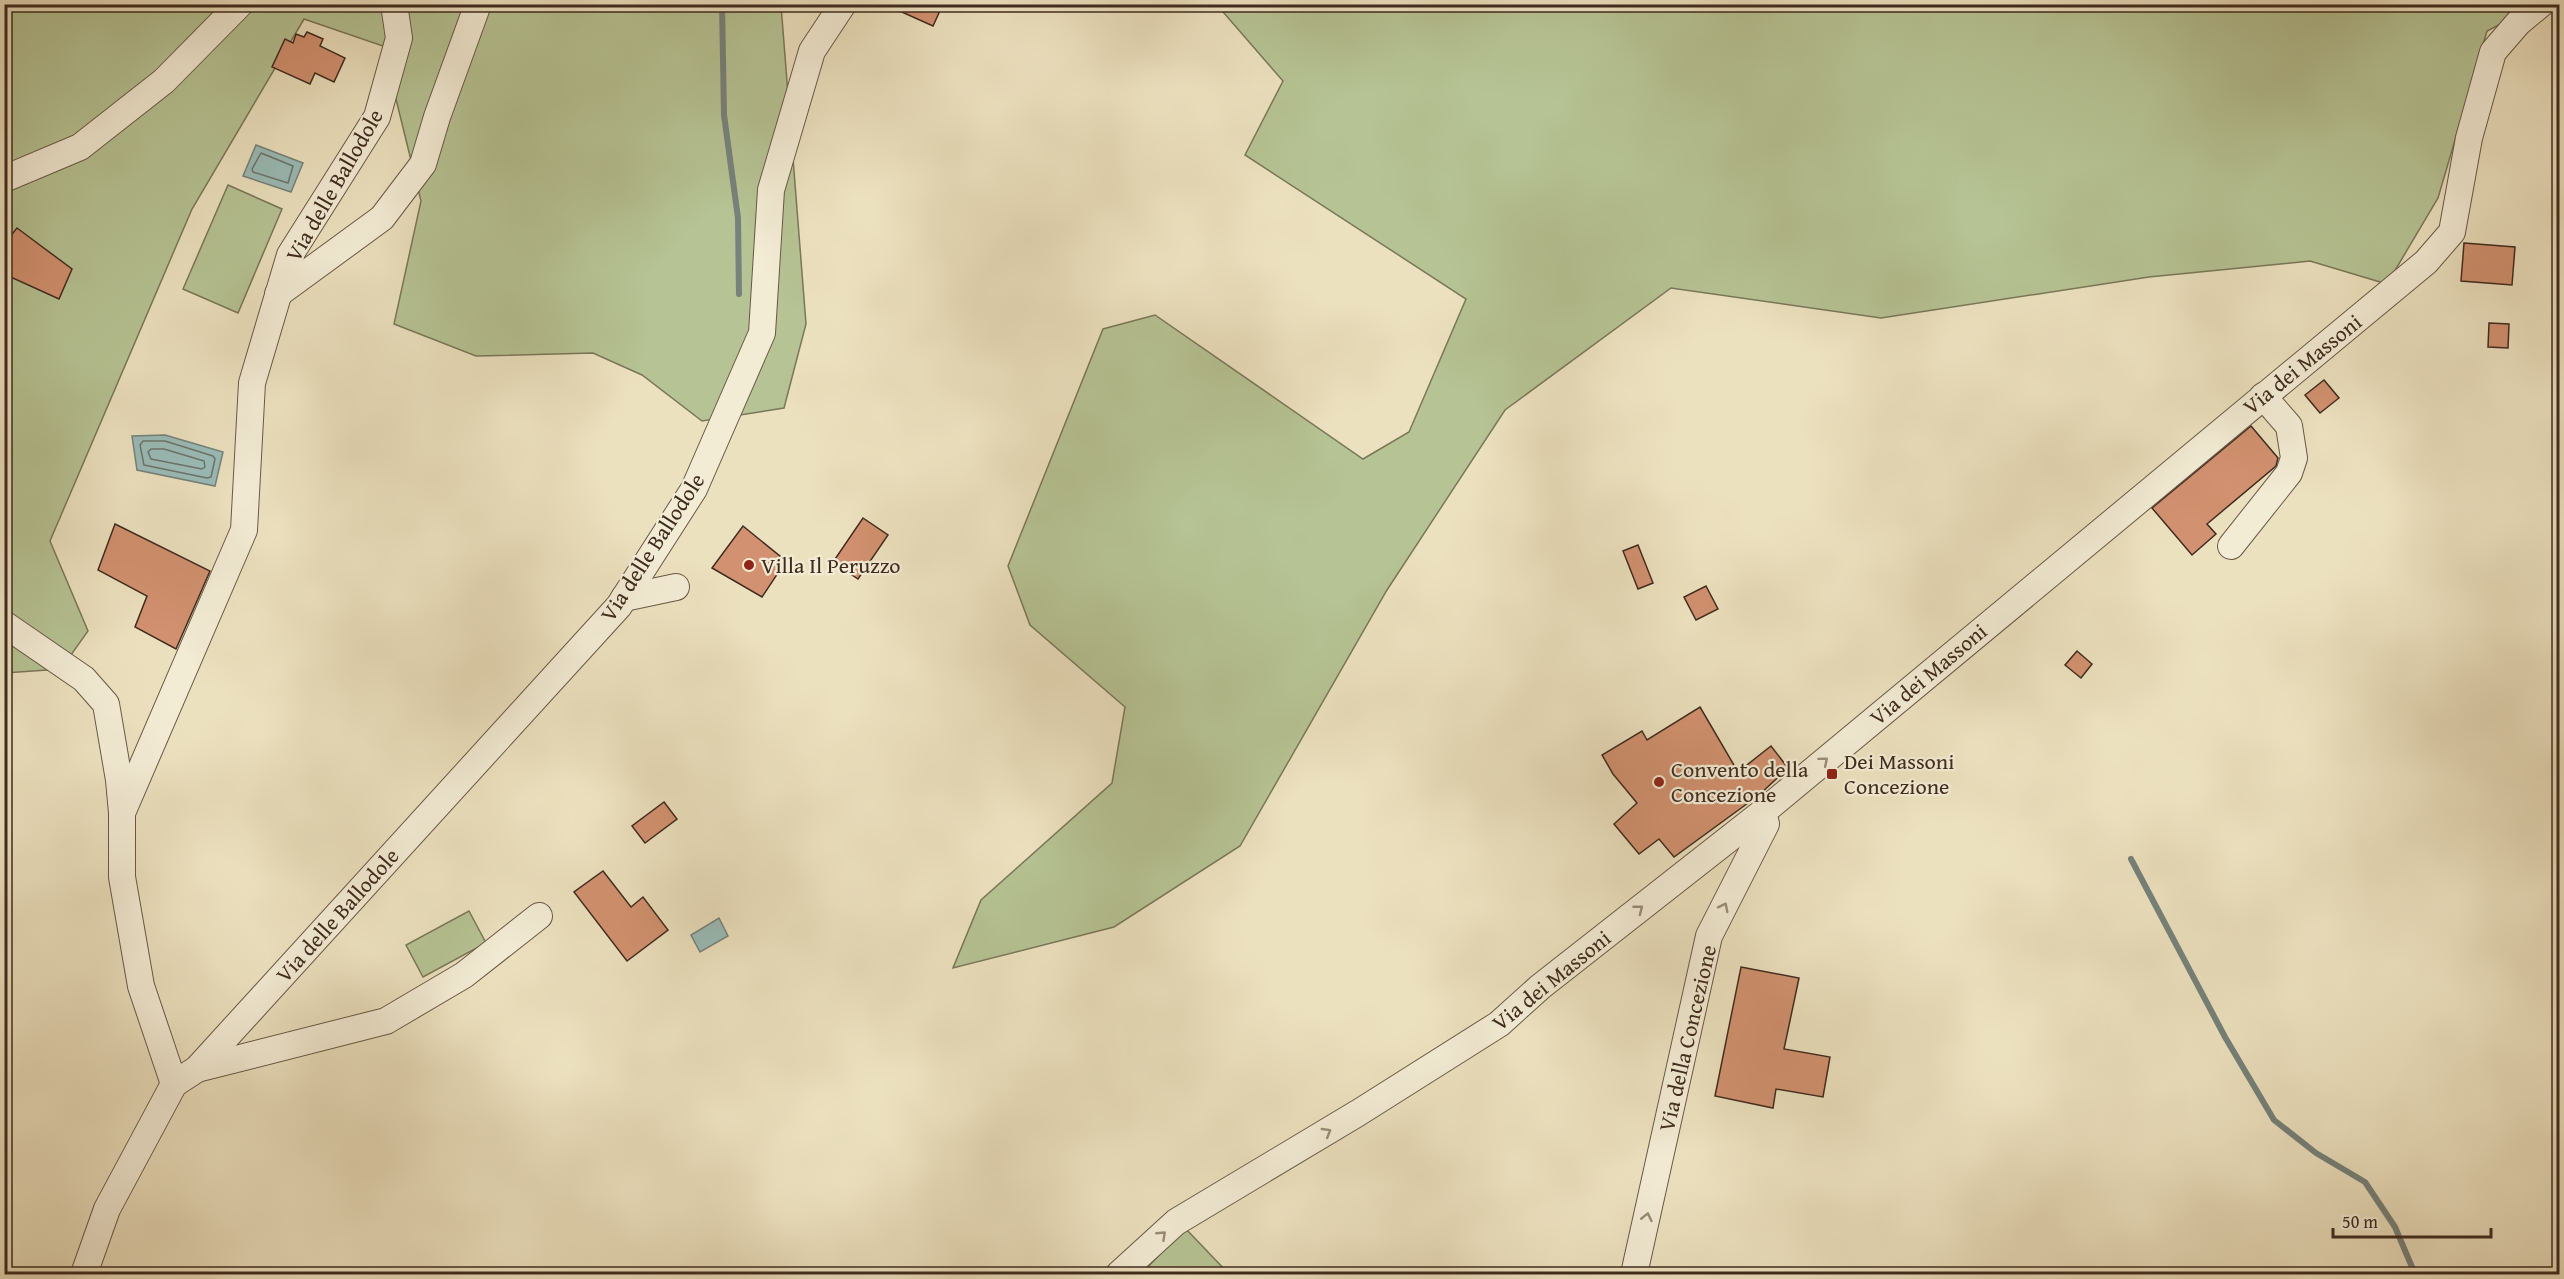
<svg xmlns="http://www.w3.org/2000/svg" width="2564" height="1279" font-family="'Gentium Book Plus',serif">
<rect width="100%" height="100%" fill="#ece1bf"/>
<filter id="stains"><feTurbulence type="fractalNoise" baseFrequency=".00333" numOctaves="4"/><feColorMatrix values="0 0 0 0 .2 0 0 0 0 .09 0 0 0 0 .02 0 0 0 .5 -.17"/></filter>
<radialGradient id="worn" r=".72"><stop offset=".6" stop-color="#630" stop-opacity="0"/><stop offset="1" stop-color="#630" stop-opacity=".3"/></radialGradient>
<g fill="#b6c394" stroke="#7a775a" stroke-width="1.5">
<path d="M5,5H781L806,324L784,408L702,421L642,375L593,353L476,356L394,324L421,201L383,46L304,19L192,209L50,541L88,631L61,669L5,673Z"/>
<path d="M1217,5H2537L2487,31L2438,198L2387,284L2310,261L2149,277L1881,318L1671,288L1505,410L1387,590L1240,846L1114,927L953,968L981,900L1112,783L1125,707L1030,625L1008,566L1103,329L1155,315L1363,459L1409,432L1466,299L1245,155L1283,81Z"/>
<path d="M228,185L282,209L238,313L183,289Z"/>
<path d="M469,911L486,943L423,977L406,945Z"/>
<path d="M1185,1228L1229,1274H1141Z"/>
</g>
<g fill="#9abcb8" stroke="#76827b" stroke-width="1.5">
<path d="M256,145L303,163L291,192L243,176Z"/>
<path d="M165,435L223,452L215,486L137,470L132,436Z"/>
<path d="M719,918L728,936L700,952L691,935Z"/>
</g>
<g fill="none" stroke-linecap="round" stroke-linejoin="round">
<g stroke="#6c746c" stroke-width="1.5">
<path d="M261,153L293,166L288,183L253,172L252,169Z"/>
<path d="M143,441H165L213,456L215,459L211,477L207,478L144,465L140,445Z"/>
<path d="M151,449H164L204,461L205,467L202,469L151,459L148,452Z"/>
</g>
<g stroke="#76827b" stroke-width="6">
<path d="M722,4L724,115L738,218L739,294"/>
<path d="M2131,859L2225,1037L2274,1120L2316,1153L2365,1182L2395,1227L2415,1274"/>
</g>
</g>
<g fill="#d29170" stroke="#3f2b1f" stroke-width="1.5">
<path d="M884,4H943L933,26Z"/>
<path d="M307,32L323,39L320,46L345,58L334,82L315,73L310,84L272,67L285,39L293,43L296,34L304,37Z"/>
<path d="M17,228L72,269L59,299L4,274V244Z"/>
<path d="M2464,243L2515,247L2512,285L2461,281Z"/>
<path d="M2489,323L2509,324L2508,348L2488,347Z"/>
<path d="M2324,380L2339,398L2320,413L2305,395Z"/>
<path d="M2251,426L2278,458L2276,466L2207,524L2216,534L2192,555L2152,508Z"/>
<path d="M863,518L888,535L858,579L833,562Z"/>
<path d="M115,524L210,571L176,649L135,627L147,596L98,570Z"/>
<path d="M743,526L786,561L762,597L712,568Z"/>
<path d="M1638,545L1653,583L1638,589L1623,551Z"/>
<path d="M1706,586L1718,609L1696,620L1684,597Z"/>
<path d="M2077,651L2092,664L2081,678L2065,665Z"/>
<path d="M1700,707L1738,772L1771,746L1788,768L1759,795L1674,857L1659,839L1639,854L1614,824L1637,803L1613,774L1602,755L1642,731L1647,740Z"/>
<path d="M664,802L677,819L645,843L632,826Z"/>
<path d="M603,871L631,907L643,897L668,930L627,961L574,892Z"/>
<path d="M1741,967L1799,978L1784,1049L1830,1057L1823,1097L1776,1089L1773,1108L1715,1096Z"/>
</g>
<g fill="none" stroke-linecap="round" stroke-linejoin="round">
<defs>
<g id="minor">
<path d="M4,179L80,147L164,81L240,4"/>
<path d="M278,294L382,218L423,164L437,117L478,4"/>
<path d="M2231,546L2289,473L2294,458L2289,426L2263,396"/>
<path d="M624,598L676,587"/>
<path d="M4,624L84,679L106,704L119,780L122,813V877L141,986L174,1084"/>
<path d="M122,813L244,530L252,383L290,255L377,117L399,38L394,4"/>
<path d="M197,1069L386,1021L464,975L539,916"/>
<path d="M84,1274L107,1209L174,1084L197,1069L619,606L694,489L762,333L771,190L812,51L843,4"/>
<path d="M1119,1274L1176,1222L1358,1113L1499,1024L1540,987L1763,812L2426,262L2452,232L2469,138L2493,52L2518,23L2541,4"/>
<path d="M1634,1274L1709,936L1766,824L1763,812"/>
</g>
</defs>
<use href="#minor" stroke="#6a5847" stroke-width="28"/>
<use href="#minor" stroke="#f3ecd5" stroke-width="26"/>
</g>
<defs><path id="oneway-chevron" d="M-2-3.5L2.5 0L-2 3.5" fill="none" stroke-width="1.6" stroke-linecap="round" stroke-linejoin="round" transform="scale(1.5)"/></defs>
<g stroke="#998c7a">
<use href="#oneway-chevron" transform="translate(1824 761) rotate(-40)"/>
<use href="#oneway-chevron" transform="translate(1724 907) rotate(-63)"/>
<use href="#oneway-chevron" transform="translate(1639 909) rotate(-38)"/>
<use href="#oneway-chevron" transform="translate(1327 1132) rotate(-31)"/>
<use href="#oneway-chevron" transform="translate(1647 1217) rotate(-77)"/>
<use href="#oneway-chevron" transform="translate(1162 1235) rotate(-43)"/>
</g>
<g fill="#8f2418" stroke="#f3ecd5" stroke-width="2">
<circle cx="749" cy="565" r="6"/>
<rect x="1826" y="768" width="12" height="12" rx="3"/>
<circle cx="1659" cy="782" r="6"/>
</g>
<g text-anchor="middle" stroke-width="4.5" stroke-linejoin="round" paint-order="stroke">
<g font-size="22" fill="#3f2b1f" stroke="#f3ecd5">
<text transform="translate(334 185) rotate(-60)" y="8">Via delle Ballodole</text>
<text transform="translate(2302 364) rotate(-39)" y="8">Via dei Massoni</text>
<text transform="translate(652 547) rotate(-57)" y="8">Via delle Ballodole</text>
<text transform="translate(1928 674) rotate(-40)" y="8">Via dei Massoni</text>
<text transform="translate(337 915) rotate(-48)" y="8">Via delle Ballodole</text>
<text transform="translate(1551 980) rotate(-39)" y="8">Via dei Massoni</text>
<text transform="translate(1687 1038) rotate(-77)" y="8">Via della Concezione</text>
</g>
<g font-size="22" fill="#3f2b1f" stroke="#f3ecd5" text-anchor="start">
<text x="761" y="573">Villa Il Peruzzo</text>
<text x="1844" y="769">Dei Massoni<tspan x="1844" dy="25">Concezione</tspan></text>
<text x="1671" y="777">Convento della<tspan x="1671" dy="25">Concezione</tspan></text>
</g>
</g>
<rect width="2564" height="1279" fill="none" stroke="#ece1bf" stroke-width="24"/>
<rect x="6" y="6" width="2552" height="1267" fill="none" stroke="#3f2b1f" stroke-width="3"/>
<rect x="12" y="12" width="2540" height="1255" fill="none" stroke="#3f2b1f" stroke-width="1.5"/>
<path d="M2333 1228v9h158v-9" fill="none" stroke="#3f2b1f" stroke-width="3"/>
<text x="2342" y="1228" font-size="18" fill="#3f2b1f" stroke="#f3ecd5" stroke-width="4.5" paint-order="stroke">50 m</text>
<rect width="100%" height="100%" filter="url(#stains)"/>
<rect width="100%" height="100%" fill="url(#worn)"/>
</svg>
